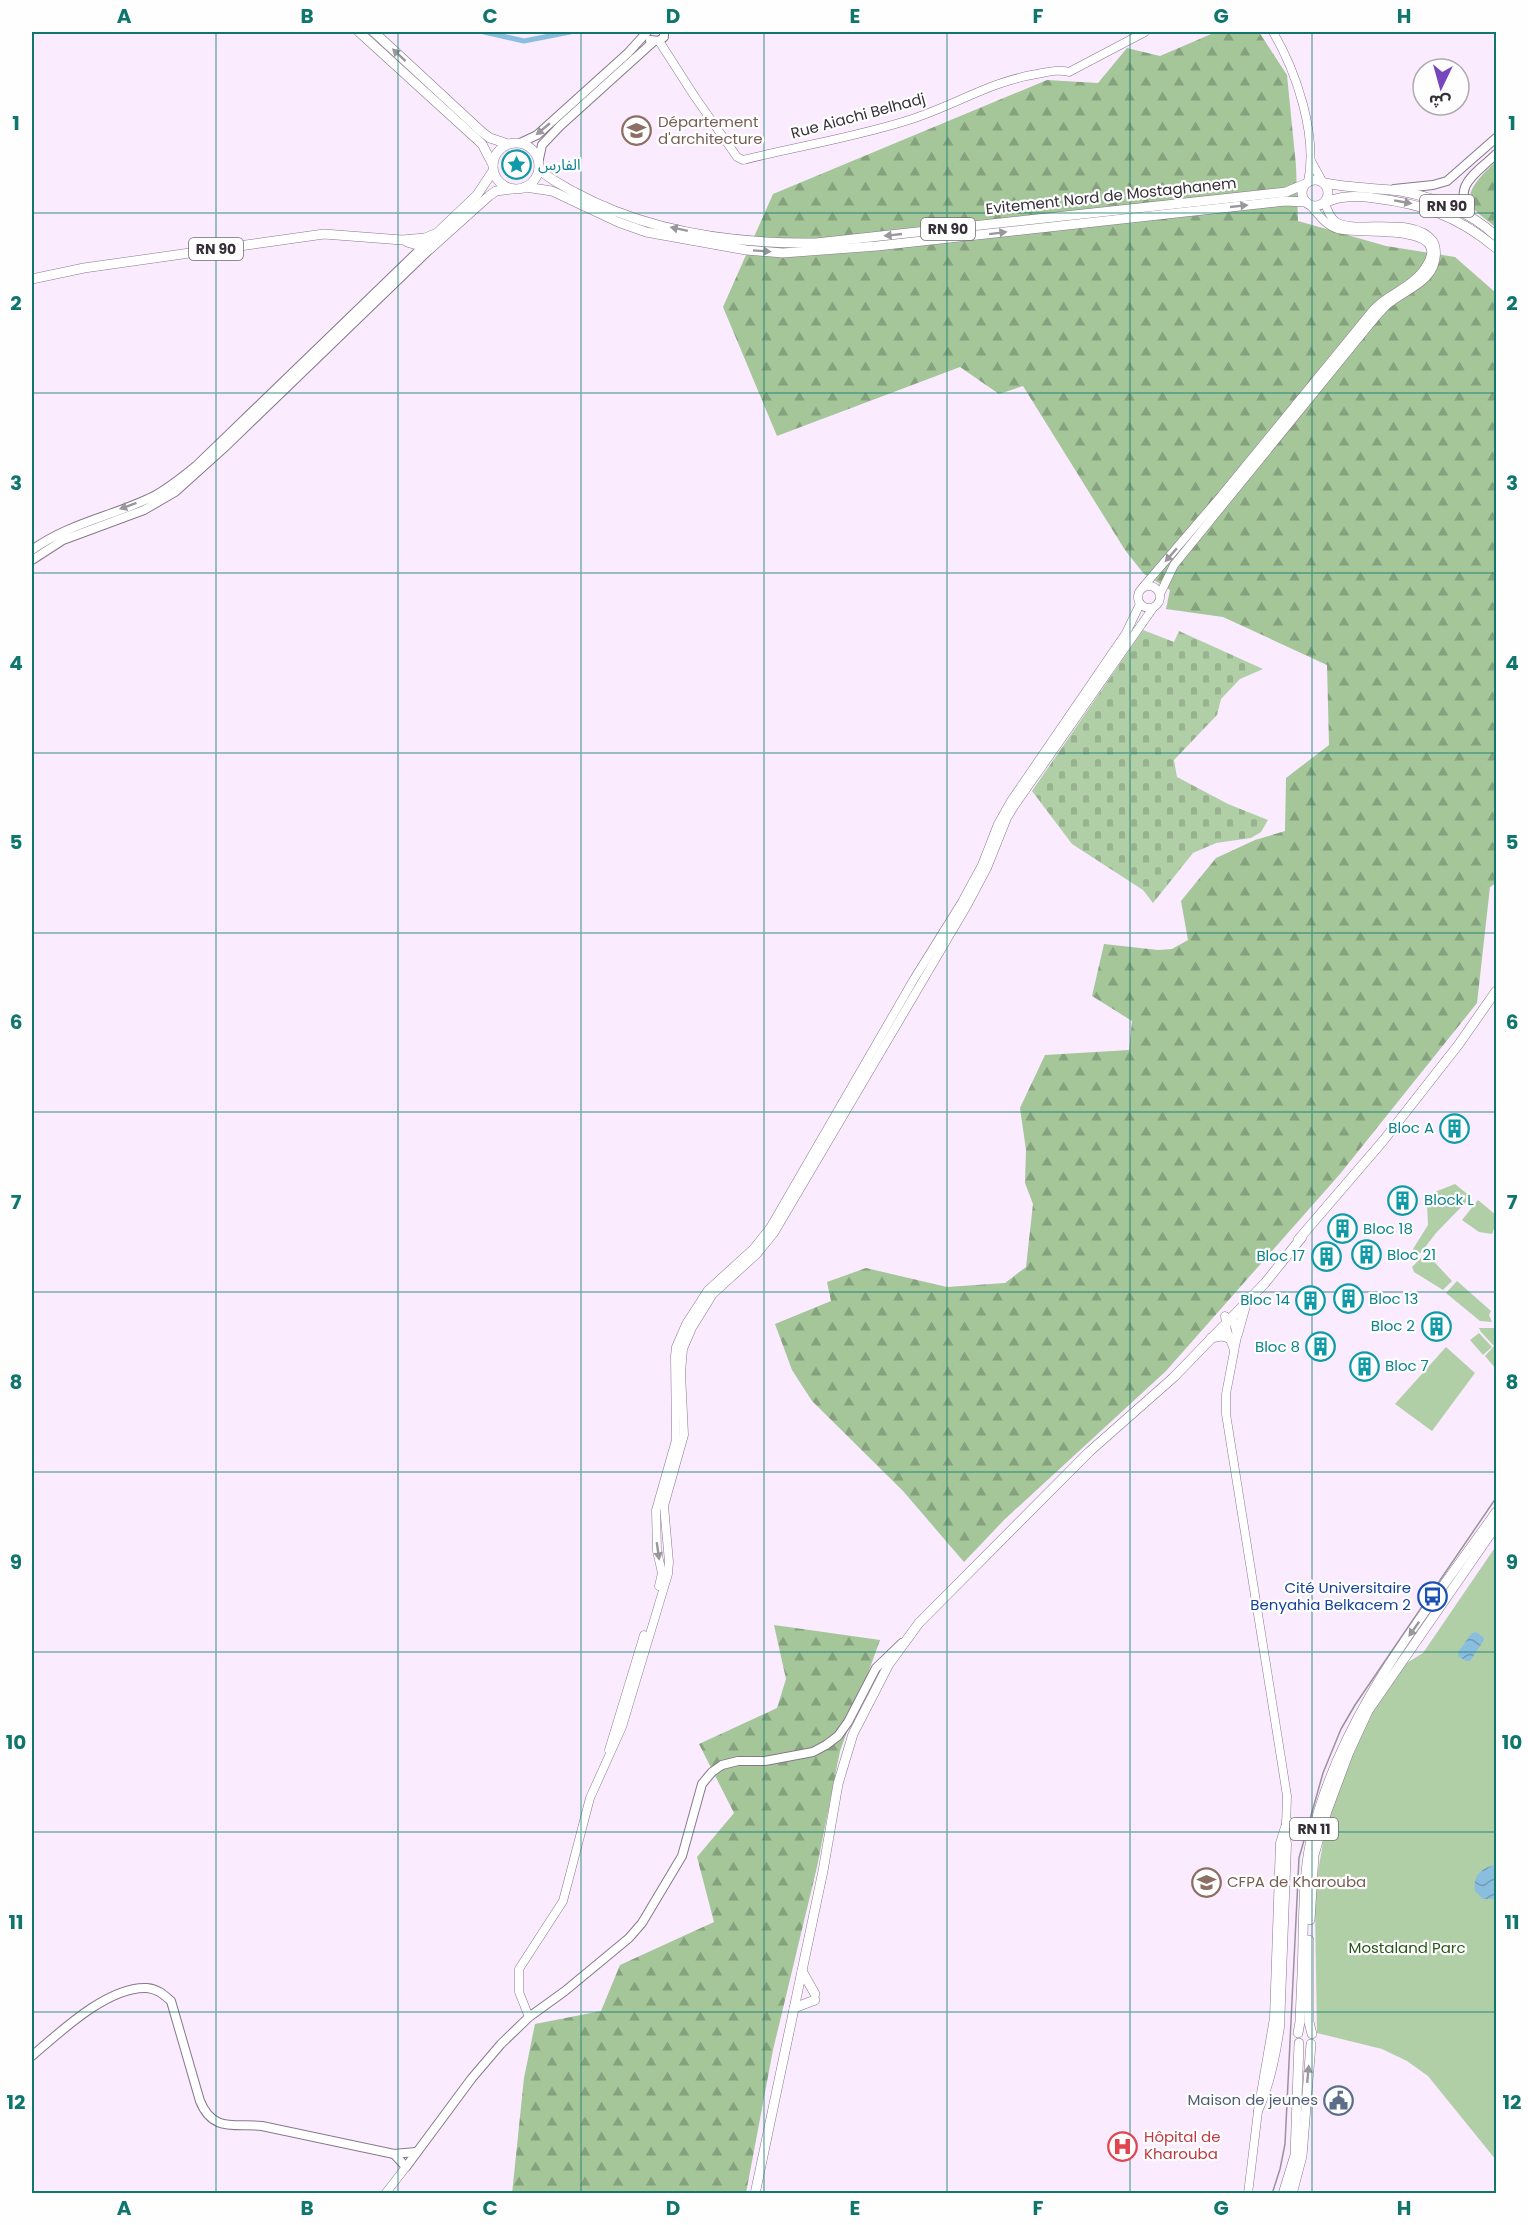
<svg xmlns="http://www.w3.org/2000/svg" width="1528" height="2225" font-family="Poppins,'Noto Sans Arabic',sans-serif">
<defs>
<pattern id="forest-firs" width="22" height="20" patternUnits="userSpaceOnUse" patternTransform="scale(1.5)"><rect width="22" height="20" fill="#a4c699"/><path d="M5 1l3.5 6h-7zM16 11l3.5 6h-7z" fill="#86a17e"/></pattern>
<pattern id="cemetery-stones" width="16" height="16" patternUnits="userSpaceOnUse" patternTransform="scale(1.5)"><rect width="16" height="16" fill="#b0cfa6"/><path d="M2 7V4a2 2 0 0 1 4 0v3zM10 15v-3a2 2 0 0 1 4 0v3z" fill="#98b290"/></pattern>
<pattern id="water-waves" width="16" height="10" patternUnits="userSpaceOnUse" patternTransform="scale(1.5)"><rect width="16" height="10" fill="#8abedf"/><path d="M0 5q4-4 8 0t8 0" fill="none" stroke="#729bb6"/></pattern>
</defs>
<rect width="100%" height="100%" fill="#faebfe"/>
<g fill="url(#forest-firs)">
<path d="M1216,32H1259L1287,75L1296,166L1298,221L1386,246L1455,257L1496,293V883L1490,887L1477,1003L1340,1174L1166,1371L1004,1520L964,1562L903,1491L812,1401L792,1370L775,1324L831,1301L827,1282L866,1268L947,1287L1005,1283L1026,1267L1033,1204L1025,1183L1026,1150L1020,1108L1045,1055L1129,1050L1132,1021L1092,996L1104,944L1158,950L1172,949L1188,940L1181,901L1216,858L1255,840L1285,831L1286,778L1329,745L1327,665L1223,617L1166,609L1170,590L1144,574L1125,550L1023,386L999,394L960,367L777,436L723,307L773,194L1047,80L1098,83L1127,48L1160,56Z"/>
<path d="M1496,161V228C1489,221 1480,216 1474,209C1460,192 1486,172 1496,161Z"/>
<path d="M774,1625L880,1640L840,1751L817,1867L773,2050L746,2193L512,2194L524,2078L535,2024L601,2011L620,1965L714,1922L697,1857L734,1813L699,1744L777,1708L786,1679Z"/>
</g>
<path fill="url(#cemetery-stones)" d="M1143,630L1174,642L1179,631L1263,669L1240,679L1221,699L1217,715L1174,760L1177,777L1228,804L1268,820L1261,832L1251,838L1216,843L1193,853L1153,903L1143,890L1072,844L1032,791Z"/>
<g fill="#b0cfa6">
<path d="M1455,1184L1471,1197L1436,1233L1416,1259L1413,1249L1428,1225L1427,1204L1429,1199L1437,1191Z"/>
<path d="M1478,1200L1496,1215V1223L1492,1234L1479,1232L1462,1220Z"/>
<path d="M1426,1253L1452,1281L1443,1290L1414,1272L1412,1267Z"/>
<path d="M1457,1281L1491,1311L1489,1315L1492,1322L1480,1321L1446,1293Z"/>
<path d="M1479,1328H1496V1369L1485,1356L1494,1346L1481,1332Z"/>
<path d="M1479,1333L1492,1347L1483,1355L1470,1340Z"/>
<path d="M1446,1347L1475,1373L1432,1431L1395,1404Z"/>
<path d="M1496,1546V2160L1428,2076L1407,2061L1382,2049L1317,2033L1315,1908L1317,1877L1325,1832L1337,1791L1371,1713L1405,1664L1423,1653Z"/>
</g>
<g fill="url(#water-waves)">
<path d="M1476,1632L1483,1637L1484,1640L1470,1661H1466L1458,1656V1652L1472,1633Z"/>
<path d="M1496,1865V1899H1483L1475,1891C1472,1876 1482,1867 1496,1865Z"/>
</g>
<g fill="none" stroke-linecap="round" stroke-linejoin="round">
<path stroke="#8abedf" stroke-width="5" d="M484,32L524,41L570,32"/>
<defs>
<g id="tertiary">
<path d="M1273,32C1296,71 1318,135 1308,182"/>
<path d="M659,41L695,97L737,157L743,160C799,146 857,137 912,119C955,105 992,81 1037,74C1048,72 1058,69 1069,72L1145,32"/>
<path d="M1311,161L1322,181"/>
<circle cx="1149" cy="597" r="11"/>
<path d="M1143,587L1221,496L1373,310C1387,294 1408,289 1421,273C1464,220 1358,236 1338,229C1326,226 1318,214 1310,205"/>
<path d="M1160,594L1174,565L1375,318C1380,313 1385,306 1391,302C1409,288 1435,281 1436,254C1436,249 1436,245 1433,241C1414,215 1356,234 1336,222C1330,217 1327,210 1325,203"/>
<path d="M1234,1350L1227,1331L1225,1316L1234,1322L1237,1336L1226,1394V1414L1281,1758L1287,1796L1286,1826"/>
<path d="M659,1586L662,1573L657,1551L656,1510L676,1440L675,1356L676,1347L686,1324L708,1290L753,1249L770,1228L914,979L962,902L982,865L998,824L1011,801L1126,633L1140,604"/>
<path d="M609,1750L644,1635"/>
<path d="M1285,1827L1287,1844L1280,2027C1276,2055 1270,2086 1258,2111L1274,2018L1280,1843Z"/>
<path d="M529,2017L519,1992V1969L563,1901L590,1798L622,1727L668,1574L669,1562L664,1506L684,1435L681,1373L683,1349L692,1328L713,1294L757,1254L774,1233L968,904L987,868L1007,818L1015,805L1153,608"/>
<path d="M385,2194L406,2167"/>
<path d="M1248,2194L1258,2111"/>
</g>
<g id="secondary">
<path d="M650,40L659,41L664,37V32"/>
<path d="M520,143L537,135L628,53L647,32"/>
<path d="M539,159L542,145L560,126L653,42"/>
<path d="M1394,189L1433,185L1447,181L1496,138"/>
<path d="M1470,216C1452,184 1475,175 1496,154"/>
<path d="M32,550C69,523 114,516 154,496C169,488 182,477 196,466L435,235"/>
<path d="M32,560L63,540L144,510L175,492L225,447L430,249"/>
<path d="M32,2056C60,2032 108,1986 147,1988C158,1989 164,1995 171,2001L200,2101C213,2133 235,2123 262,2126L394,2154L416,2152"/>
<path d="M394,2154L406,2167L472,2078L501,2044L529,2017L565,1991L629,1938L642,1923L682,1856L702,1784L712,1772L722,1765L738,1761H765L813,1752L826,1745L838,1736L848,1722L876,1668L902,1643"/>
</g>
<g id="primary">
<path d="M407,242L430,249L489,196L496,191L512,189"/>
<path d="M32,279L84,268L324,234L402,240L425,238L437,233L477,195L493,171"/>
<path d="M1298,1240L1383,1141L1459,1044L1496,991"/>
<path d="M1237,1336L1246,1304"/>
<path d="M1211,1338L1221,1336L1229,1338"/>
<path d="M802,1971L815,1994"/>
<path d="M794,2008L815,2000"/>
<path d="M755,2194L823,1871L838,1784L853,1734L889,1664L919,1623L1089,1452L1174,1377L1265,1283L1302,1237"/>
</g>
<g id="trunk">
<path d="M359,32L482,144L493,165"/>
<path d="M374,32L482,132L490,138L508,144"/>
<circle cx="516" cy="166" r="23"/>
<path d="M539,169C549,179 562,185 574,192C647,232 734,244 816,243L1286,192L1305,184"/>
<circle cx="1315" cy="193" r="13"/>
<path d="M1325,183C1350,188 1375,188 1400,191C1435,197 1470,212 1496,236"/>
<path d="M525,187L552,191L618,222L646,232L746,250L783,253L877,246L1285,201L1306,202"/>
<path d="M1325,203C1340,195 1357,196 1374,198C1423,204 1458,216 1496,248"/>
<path d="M1286,1822L1315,1827"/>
<path d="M1310,1920L1314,1855L1327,1811L1349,1752L1368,1711L1496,1526"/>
<path d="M1309,1940V2022L1312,2034"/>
<path d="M1298,2033L1300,2022C1301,1993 1303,1964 1303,1935C1304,1903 1304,1871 1311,1840C1339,1715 1424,1615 1496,1512"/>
<path d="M1283,2194L1295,2155L1299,2043"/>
<path d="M1292,2194L1302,2156L1311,2044"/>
</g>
</defs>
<use href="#tertiary" stroke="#88788c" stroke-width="9"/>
<use href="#secondary" stroke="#88788c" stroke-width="10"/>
<use href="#primary" stroke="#88788c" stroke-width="10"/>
<use href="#trunk" stroke="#88788c" stroke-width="10"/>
<use href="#tertiary" stroke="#fff" stroke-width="8"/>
<use href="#secondary" stroke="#fff" stroke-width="8"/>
<use href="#primary" stroke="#fff" stroke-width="9"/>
<use href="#trunk" stroke="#fff" stroke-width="9"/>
<path stroke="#9c919f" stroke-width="1.5" d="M1272,2194L1280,2169L1285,2144L1299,1858L1323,1773L1341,1729L1355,1705L1496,1498"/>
</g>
<defs><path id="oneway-solid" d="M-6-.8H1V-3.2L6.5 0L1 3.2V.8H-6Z" transform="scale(1.5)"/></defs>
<g fill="#9a979c">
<use href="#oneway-solid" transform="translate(399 55) rotate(-137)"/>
<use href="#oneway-solid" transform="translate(543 129) rotate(140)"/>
<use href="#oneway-solid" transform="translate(1403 202) rotate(10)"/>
<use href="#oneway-solid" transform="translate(1239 206) rotate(-6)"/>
<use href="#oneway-solid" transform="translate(679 229) rotate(-168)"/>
<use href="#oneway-solid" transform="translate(998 233) rotate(-7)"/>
<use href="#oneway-solid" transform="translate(893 235) rotate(174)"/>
<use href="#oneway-solid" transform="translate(762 251) rotate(4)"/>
<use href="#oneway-solid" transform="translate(128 506) rotate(160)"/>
<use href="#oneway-solid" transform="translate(1171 555) rotate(131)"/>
<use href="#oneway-solid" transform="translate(658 1551) rotate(82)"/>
<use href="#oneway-solid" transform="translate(1414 1629) rotate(125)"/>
<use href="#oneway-solid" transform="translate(1308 2074) rotate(-85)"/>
</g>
<path fill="none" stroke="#0f766e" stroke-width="1.5" stroke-opacity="0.55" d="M216,32V2194M398,32V2194M581,32V2194M764,32V2194M947,32V2194M1130,32V2194M1312,32V2194M32,213H1496M32,393H1496M32,573H1496M32,753H1496M32,933H1496M32,1112H1496M32,1292H1496M32,1472H1496M32,1652H1496M32,1832H1496M32,2012H1496"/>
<defs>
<symbol id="university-ring" viewBox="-11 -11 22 22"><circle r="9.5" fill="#fefefe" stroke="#8d6e63" stroke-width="1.5"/><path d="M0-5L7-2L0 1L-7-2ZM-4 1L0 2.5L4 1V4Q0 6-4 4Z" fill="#8d6e63"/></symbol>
<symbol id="sight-ring" viewBox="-11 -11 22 22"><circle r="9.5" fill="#fefefe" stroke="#0f9aa8" stroke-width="1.5"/><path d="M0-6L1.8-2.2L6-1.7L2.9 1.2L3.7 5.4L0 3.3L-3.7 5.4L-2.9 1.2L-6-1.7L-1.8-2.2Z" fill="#0f9aa8"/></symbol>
<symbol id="building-ring" viewBox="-11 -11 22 22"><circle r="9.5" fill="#fefefe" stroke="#0f9aa8" stroke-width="1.5"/><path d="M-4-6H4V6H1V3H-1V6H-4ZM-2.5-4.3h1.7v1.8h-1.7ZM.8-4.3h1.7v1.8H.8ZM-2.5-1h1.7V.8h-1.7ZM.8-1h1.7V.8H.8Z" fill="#0f9aa8"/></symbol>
<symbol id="bus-ring" viewBox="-11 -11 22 22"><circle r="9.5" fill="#fefefe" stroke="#1a4fb4" stroke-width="1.5"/><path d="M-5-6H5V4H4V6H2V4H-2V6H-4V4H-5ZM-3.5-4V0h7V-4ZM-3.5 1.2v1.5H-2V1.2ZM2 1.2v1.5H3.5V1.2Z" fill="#1a4fb4"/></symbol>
<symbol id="civic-ring" viewBox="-11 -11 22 22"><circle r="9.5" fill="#fefefe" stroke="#5c6f8a" stroke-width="1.5"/><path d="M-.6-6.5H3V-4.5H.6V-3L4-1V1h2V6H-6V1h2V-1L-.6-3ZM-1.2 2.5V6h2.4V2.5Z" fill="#5c6f8a"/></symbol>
<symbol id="hospital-ring" viewBox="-11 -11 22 22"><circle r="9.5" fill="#fefefe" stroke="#e0444e" stroke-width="1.5"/><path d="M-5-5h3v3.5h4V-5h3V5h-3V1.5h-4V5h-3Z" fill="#e0444e"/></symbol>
</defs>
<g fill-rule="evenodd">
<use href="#university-ring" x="620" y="114" width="33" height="33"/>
<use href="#sight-ring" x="500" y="148" width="33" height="33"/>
<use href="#building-ring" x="1438" y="1112" width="33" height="33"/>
<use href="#building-ring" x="1386" y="1184" width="33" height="33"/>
<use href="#building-ring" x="1326" y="1212" width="33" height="33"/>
<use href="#building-ring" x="1350" y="1238" width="33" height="33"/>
<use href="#building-ring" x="1310" y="1240" width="33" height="33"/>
<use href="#building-ring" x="1332" y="1282" width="33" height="33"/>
<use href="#building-ring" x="1294" y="1284" width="33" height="33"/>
<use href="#building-ring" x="1420" y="1310" width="33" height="33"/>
<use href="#building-ring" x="1304" y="1330" width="33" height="33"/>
<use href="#building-ring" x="1348" y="1350" width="33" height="33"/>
<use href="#bus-ring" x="1416" y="1580" width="33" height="33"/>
<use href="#university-ring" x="1190" y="1866" width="33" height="33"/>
<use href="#civic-ring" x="1322" y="2084" width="33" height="33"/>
<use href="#hospital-ring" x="1106" y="2130" width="33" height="33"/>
</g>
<g text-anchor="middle" stroke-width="4.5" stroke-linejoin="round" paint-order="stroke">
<g fill="#fefefe" stroke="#726d73" stroke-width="1.5">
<rect x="1420" y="195" width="54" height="22" rx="4.5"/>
<rect x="921" y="218" width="54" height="22" rx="4.5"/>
<rect x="189" y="238" width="54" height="22" rx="4.5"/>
<rect x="1290" y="1818" width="48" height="22" rx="4.5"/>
</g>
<g font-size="14" font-weight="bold" fill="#362f38">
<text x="1447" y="211">RN 90</text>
<text x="948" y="234">RN 90</text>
<text x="216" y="254">RN 90</text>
<text x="1314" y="1834">RN 11</text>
</g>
<g font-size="15" fill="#362f38" stroke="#fefefe">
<text transform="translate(858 116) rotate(-15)" y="5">Rue Aiachi Belhadj</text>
<text transform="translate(1111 196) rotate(-6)" y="5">Evitement Nord de Mostaghanem</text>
</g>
<g font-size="15" fill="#785e54" stroke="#fefefe" text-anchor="start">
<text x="658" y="127">Département<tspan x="658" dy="17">d'architecture</tspan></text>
<text x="1227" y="1887">CFPA de Kharouba</text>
</g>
<g font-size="15" fill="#0d838f" stroke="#fefefe" text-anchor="start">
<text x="538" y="170">الفارس</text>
<text x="1434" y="1133" text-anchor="end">Bloc A</text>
<text x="1424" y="1205">Block L</text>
<text x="1363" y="1234">Bloc 18</text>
<text x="1387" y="1260">Bloc 21</text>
<text x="1305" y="1261" text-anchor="end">Bloc 17</text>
<text x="1369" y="1304">Bloc 13</text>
<text x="1290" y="1305" text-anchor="end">Bloc 14</text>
<text x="1415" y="1331" text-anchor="end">Bloc 2</text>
<text x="1300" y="1352" text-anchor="end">Bloc 8</text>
<text x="1385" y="1371">Bloc 7</text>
</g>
<g font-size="15" fill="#164399" stroke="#fefefe" text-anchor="end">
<text x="1411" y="1593">Cité Universitaire<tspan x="1411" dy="17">Benyahia Belkacem 2</tspan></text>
</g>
<g font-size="15" fill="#285417" stroke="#fefefe">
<text x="1407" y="1953">Mostaland Parc</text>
</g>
<g font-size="15" fill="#4e5e75" stroke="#fefefe" text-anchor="end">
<text x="1318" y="2105">Maison de jeunes</text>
</g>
<g font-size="15" fill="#be3a42" stroke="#fefefe" text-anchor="start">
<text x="1144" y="2142">Hôpital de<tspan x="1144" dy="17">Kharouba</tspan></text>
</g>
</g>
<rect width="1528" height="2225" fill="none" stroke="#fefefe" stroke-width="66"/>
<g transform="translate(1441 87) rotate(185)"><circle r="28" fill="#fefefe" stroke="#aeabaf" stroke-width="1.5"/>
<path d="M0-4.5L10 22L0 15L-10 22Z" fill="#7546be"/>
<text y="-9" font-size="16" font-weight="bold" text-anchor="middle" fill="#362f38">ش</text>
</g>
<rect x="33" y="33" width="1462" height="2159" fill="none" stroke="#0f766e" stroke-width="2"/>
<g font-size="20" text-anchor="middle" font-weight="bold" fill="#0f766e">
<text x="124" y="23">A</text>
<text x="307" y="23">B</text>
<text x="490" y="23">C</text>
<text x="673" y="23">D</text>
<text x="855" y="23">E</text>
<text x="1038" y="23">F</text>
<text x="1221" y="23">G</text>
<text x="1404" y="23">H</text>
<text x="16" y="130">1</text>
<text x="1512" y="130">1</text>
<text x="16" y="310">2</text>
<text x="1512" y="310">2</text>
<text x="16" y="490">3</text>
<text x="1512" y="490">3</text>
<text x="16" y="670">4</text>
<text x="1512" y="670">4</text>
<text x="16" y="849">5</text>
<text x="1512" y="849">5</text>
<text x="16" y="1029">6</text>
<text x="1512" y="1029">6</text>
<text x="16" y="1209">7</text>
<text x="1512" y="1209">7</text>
<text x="16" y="1389">8</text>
<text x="1512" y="1389">8</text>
<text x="16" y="1569">9</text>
<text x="1512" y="1569">9</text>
<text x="16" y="1749">10</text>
<text x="1512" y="1749">10</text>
<text x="16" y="1929">11</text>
<text x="1512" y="1929">11</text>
<text x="16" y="2109">12</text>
<text x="1512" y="2109">12</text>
<text x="124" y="2215">A</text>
<text x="307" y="2215">B</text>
<text x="490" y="2215">C</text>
<text x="673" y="2215">D</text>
<text x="855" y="2215">E</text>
<text x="1038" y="2215">F</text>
<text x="1221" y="2215">G</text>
<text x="1404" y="2215">H</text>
</g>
</svg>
